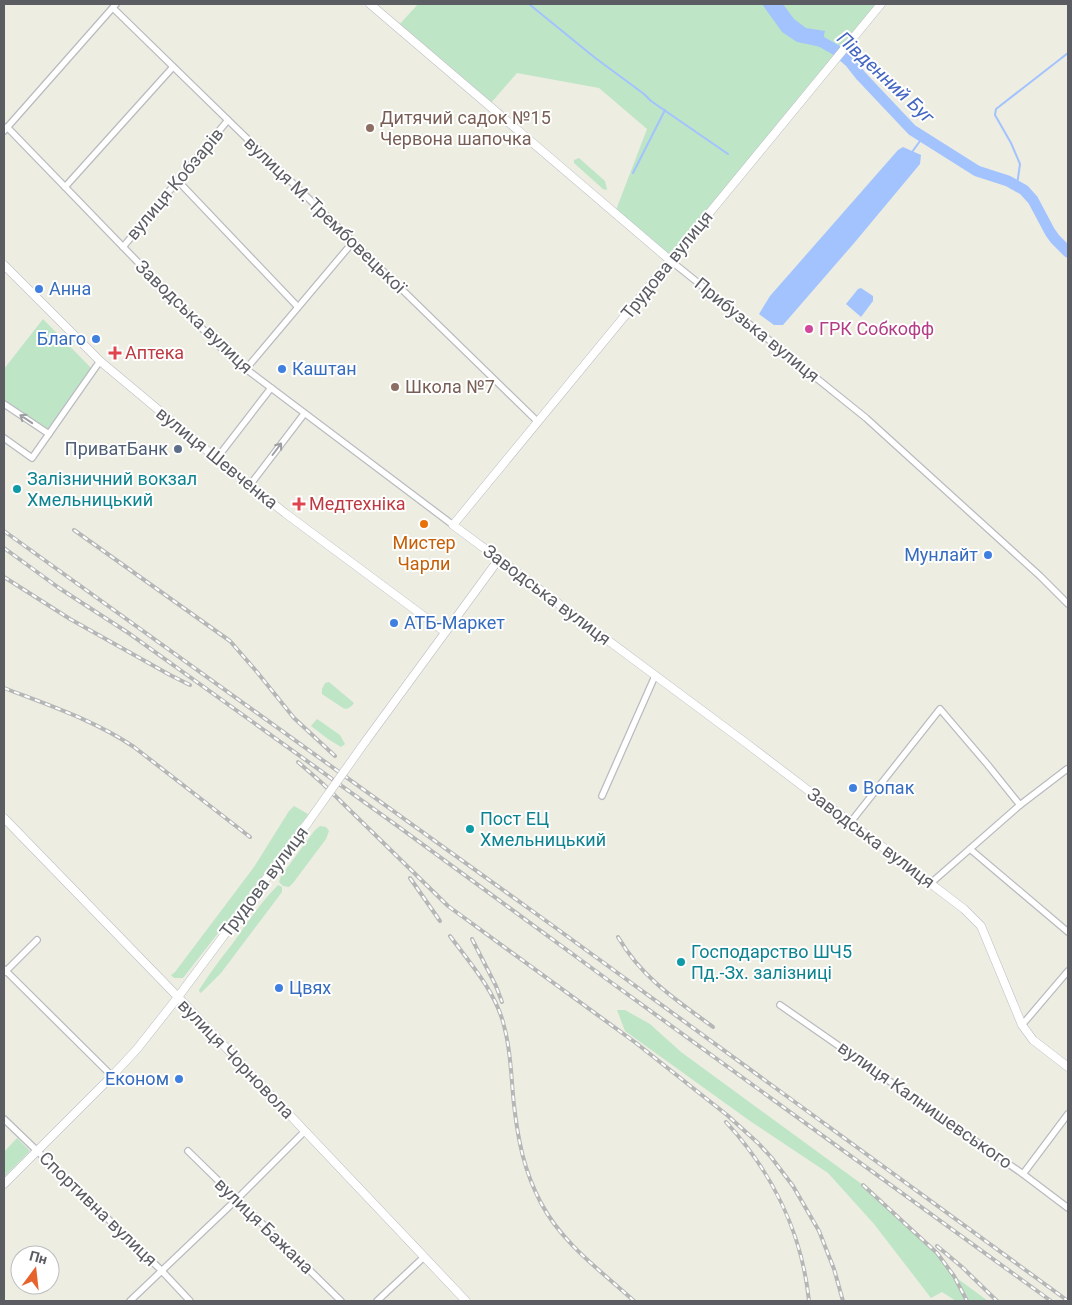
<svg xmlns="http://www.w3.org/2000/svg" width="1072" height="1305" font-family="Roboto,sans-serif">
<rect width="100%" height="100%" fill="#edede2"/>
<g fill="#bfe5c7">
<path d="M418,4H877L670,257L616,210L647,129L599,88L517,73L491,103L399,25Z"/>
<path d="M579,158L605,181L607,189L606,190L603,189L574,163V160Z"/>
<path d="M43,319L93,370L49,434L4,404V369Z"/>
<path d="M329,682L354,703C351,707 348,710 343,708L322,694V689L325,683Z"/>
<path d="M317,719L340,735L345,744L341,747L328,739L311,726Z"/>
<path d="M294,806L308,814L307,816L244,900L183,978H174L171,975L175,972L254,867L289,811Z"/>
<path d="M320,826L326,827L329,831L326,839L293,883L289,887L283,886L279,882L281,876L315,830Z"/>
<path d="M278,885L282,887V892L221,973L202,992L200,993L199,990C209,974 221,958 233,943C247,923 261,902 278,885Z"/>
<path d="M617,1010H625L650,1024L681,1052L863,1185L937,1253L954,1276L988,1301H956L942,1292L931,1298L874,1224L828,1173L750,1121L625,1031Z"/>
<path d="M17,1138L30,1151L4,1177V1152Z"/>
</g>
<g fill="#a2c3fe">
<path d="M762,4H783L794,19L806,28L825,31L821,47L797,42L782,32Z"/>
<path d="M903,147L921,155L920,164L855,242L783,325H774L759,314L770,296L898,150Z"/>
<path d="M861,288L873,296V301L861,317L846,304L858,289Z"/>
</g>
<g fill="none" stroke-linecap="round" stroke-linejoin="round">
<g stroke="#a2c3fe" stroke-width="2">
<path d="M529,4L594,57L644,94L651,101L728,154"/>
<path d="M912,152L923,137"/>
<path d="M633,173L665,110"/>
<path d="M1017,185L1020,164L1011,143L995,115L996,109L1068,53"/>
</g>
<path stroke="#a2c3fe" stroke-width="11" d="M809,37L820,41L836,50L850,62L861,76L912,130L977,171L1008,181L1024,190L1033,200L1050,232L1055,239L1068,252"/>
<defs>
<g id="street">
<path d="M113,8L538,422"/>
<path d="M7,127L220,347L246,369L453,525"/>
<path d="M4,131L116,4"/>
<path d="M178,181L298,307"/>
<path d="M65,187L173,67"/>
<path d="M123,247L228,120"/>
<path d="M671,261L866,418L1040,576L1068,604"/>
<path d="M246,369L353,242"/>
<path d="M4,404L49,434"/>
<path d="M4,438L32,458L100,361"/>
<path d="M217,458L271,388"/>
<path d="M250,485L304,414"/>
<path d="M602,796L655,676"/>
<path d="M850,823L940,709L987,764L1020,805"/>
<path d="M970,849L1068,932"/>
<path d="M931,883L1020,805L1067,769"/>
<path d="M4,969L112,1076"/>
<path d="M5,972L37,940"/>
<path d="M780,1005L1023,1174L1068,1208"/>
<path d="M1022,1025L1068,971"/>
<path d="M4,1119L161,1270L190,1301"/>
<path d="M188,1151L341,1301"/>
<path d="M1023,1174L1068,1114"/>
<path d="M130,1301L237,1199L305,1131"/>
<path d="M377,1301L424,1257"/>
</g>
<g id="secondary">
<path d="M370,4L671,261"/>
<path d="M881,4L453,525L746,743L964,909L981,926L1022,1025L1033,1040L1068,1067"/>
<path d="M4,265L100,361L204,448L285,513L445,632"/>
<path d="M365,742L499,559"/>
<path d="M4,818L178,997L466,1301"/>
<path d="M4,1184L112,1076L137,1049L178,997L309,821"/>
</g>
</defs>
<use href="#street" stroke="#babbc1" stroke-width="8"/>
<use href="#secondary" stroke="#bdbec6" stroke-width="9"/>
<use href="#street" stroke="#fff" stroke-width="5.5"/>
<use href="#secondary" stroke="#fff" stroke-width="8"/>
<defs>
<g id="rail">
<path d="M74,530L230,641L257,672L294,718L335,756"/>
<path d="M4,531L549,923L1068,1301"/>
<path d="M4,548L59,588L130,634L399,827L612,983L1051,1301"/>
<path d="M4,577L70,619L170,675L190,685"/>
<path d="M4,688C48,705 94,720 134,747L250,837"/>
<path d="M298,762L322,783L448,906L636,1043L727,1115L758,1143L771,1157L793,1186L819,1231L834,1269L843,1301"/>
<path d="M410,878L440,921"/>
<path d="M450,936C470,963 494,990 503,1022C511,1050 511,1077 514,1105C518,1140 524,1171 541,1203C562,1243 601,1271 634,1301"/>
<path d="M618,937C642,978 676,1000 713,1027"/>
<path d="M472,939L496,986L502,1002"/>
<path d="M726,1122C772,1172 802,1233 809,1301"/>
<path d="M863,1185L937,1253L954,1276L967,1301"/>
<path d="M937,1246L962,1267L997,1301"/>
</g>
</defs>
<use href="#rail" stroke="#b5b6b6" stroke-width="4"/>
<use href="#rail" stroke="#fff" stroke-width="2" stroke-dasharray="5.5" stroke-linecap="butt"/>
<defs>
<path id="secondary-bridge" d="M309,821L365,742"/>
</defs>
<use href="#secondary-bridge" stroke="#bdbec6" stroke-width="9" stroke-linecap="butt"/>
<use href="#secondary-bridge" stroke="#fff" stroke-width="8"/>
</g>
<defs><path id="oneway-shaft" d="M-6 0H5M1.5-3L5.5 0L1.5 3" fill="none" stroke-width="1.6" stroke-linecap="round" stroke-linejoin="round" transform="scale(1.25)"/></defs>
<g stroke="#9d9ea1">
<use href="#oneway-shaft" transform="translate(26 419) rotate(-146)"/>
<use href="#oneway-shaft" transform="translate(277 449) rotate(-53)"/>
</g>
<g fill="#8d6e63" stroke="#fff" stroke-width="2">
<circle cx="370" cy="128" r="5"/>
<circle cx="395" cy="387" r="5"/>
</g>
<g fill="#3f7fe0" stroke="#fff" stroke-width="2">
<circle cx="39" cy="289" r="5"/>
<circle cx="96" cy="339" r="5"/>
<circle cx="282" cy="369" r="5"/>
<circle cx="988" cy="555" r="5"/>
<circle cx="394" cy="623" r="5"/>
<circle cx="853" cy="788" r="5"/>
<circle cx="279" cy="988" r="5"/>
<circle cx="179" cy="1079" r="5"/>
</g>
<circle fill="#d1479c" stroke="#fff" stroke-width="2" cx="809" cy="329" r="5"/>
<g fill="#e0444e" stroke="#fff" stroke-width="2">
<path d="M112.5 345.5h5v5h5v5h-5v5h-5v-5h-5v-5h5z"/>
<path d="M296.5 496.5h5v5h5v5h-5v5h-5v-5h-5v-5h5z"/>
</g>
<circle fill="#5c6f8a" stroke="#fff" stroke-width="2" cx="178" cy="449" r="5"/>
<g fill="#0f9aa8" stroke="#fff" stroke-width="2">
<circle cx="17" cy="489" r="5"/>
<circle cx="470" cy="829" r="5"/>
<circle cx="681" cy="962" r="5"/>
</g>
<circle fill="#e8710a" stroke="#fff" stroke-width="2" cx="424" cy="524" r="5"/>
<g text-anchor="middle" stroke-width="4" stroke-linejoin="round" paint-order="stroke">
<g font-size="18" fill="#785e54" stroke="#fff" text-anchor="start">
<text x="380" y="124">Дитячий садок №15<tspan x="380" dy="21">Червона шапочка</tspan></text>
<text x="405" y="393">Школа №7</text>
</g>
<g font-size="18" fill="#5b5d63" stroke="#fff">
<text transform="translate(175 184) rotate(-50)" y="6">вулиця Кобзарів</text>
<text transform="translate(325 215) rotate(44)" y="6">вулиця М. Трембовецької</text>
<text transform="translate(667 265) rotate(-51)" y="6">Трудова вулиця</text>
<text transform="translate(194 317) rotate(44)" y="6">Заводська вулиця</text>
<text transform="translate(757 330) rotate(39)" y="6">Прибузька вулиця</text>
<text transform="translate(217 458) rotate(39)" y="6">вулиця Шевченка</text>
<text transform="translate(547 595) rotate(37)" y="6">Заводська вулиця</text>
<text transform="translate(871 838) rotate(37)" y="6">Заводська вулиця</text>
<text transform="translate(264 882) rotate(-53)" y="6">Трудова вулиця</text>
<text transform="translate(236 1059) rotate(46)" y="6">вулиця Чорновола</text>
<text transform="translate(925 1105) rotate(35)" y="6">вулиця Калнишевського</text>
<text transform="translate(98 1209) rotate(44)" y="6">Спортивна вулиця</text>
<text transform="translate(264 1226) rotate(44)" y="6">вулиця Бажана</text>
</g>
<g font-size="18" fill="#366cbe" stroke="#fff" text-anchor="start">
<text x="49" y="295">Анна</text>
<text x="86" y="345" text-anchor="end">Благо</text>
<text x="292" y="375">Каштан</text>
<text x="978" y="561" text-anchor="end">Мунлайт</text>
<text x="404" y="629">АТБ-Маркет</text>
<text x="863" y="794">Вопак</text>
<text x="289" y="994">Цвях</text>
<text x="169" y="1085" text-anchor="end">Економ</text>
</g>
<g font-size="18" fill="#b23c85" stroke="#fff" text-anchor="start">
<text x="819" y="335">ГРК Собкофф</text>
</g>
<g font-size="18" fill="#be3a42" stroke="#fff" text-anchor="start">
<text x="125" y="359">Аптека</text>
<text x="309" y="510">Медтехніка</text>
</g>
<g font-size="18" fill="#4e5e75" stroke="#fff" text-anchor="end">
<text x="168" y="455">ПриватБанк</text>
</g>
<g font-size="18" fill="#0d838f" stroke="#fff" text-anchor="start">
<text x="27" y="485">Залізничний вокзал<tspan x="27" dy="21">Хмельницький</tspan></text>
<text x="480" y="825">Пост ЕЦ<tspan x="480" dy="21">Хмельницький</tspan></text>
<text x="691" y="958">Господарство ШЧ5<tspan x="691" dy="21">Пд.-Зх. залізниці</tspan></text>
</g>
<g font-size="18" fill="#c56008" stroke="#fff">
<text x="424" y="549">Мистер<tspan x="424" dy="21">Чарли</tspan></text>
</g>
<g font-size="19" font-style="italic" fill="#4467c2" stroke="#fff">
<text transform="translate(886 77) rotate(43)" y="7">Південний Буг</text>
</g>
</g>
<rect width="1072" height="1305" fill="none" stroke="#5b5d63" stroke-width="10"/>
<g transform="translate(35 1270) rotate(15)"><circle r="24" fill="#ffffff" stroke="#bdbec1"/>
<path d="M0-4L9 19L0 12L-9 19Z" fill="#e7632e"/>
<text y="-8" font-size="14" font-weight="bold" text-anchor="middle" fill="#5b5d63">Пн</text>
</g>
</svg>
